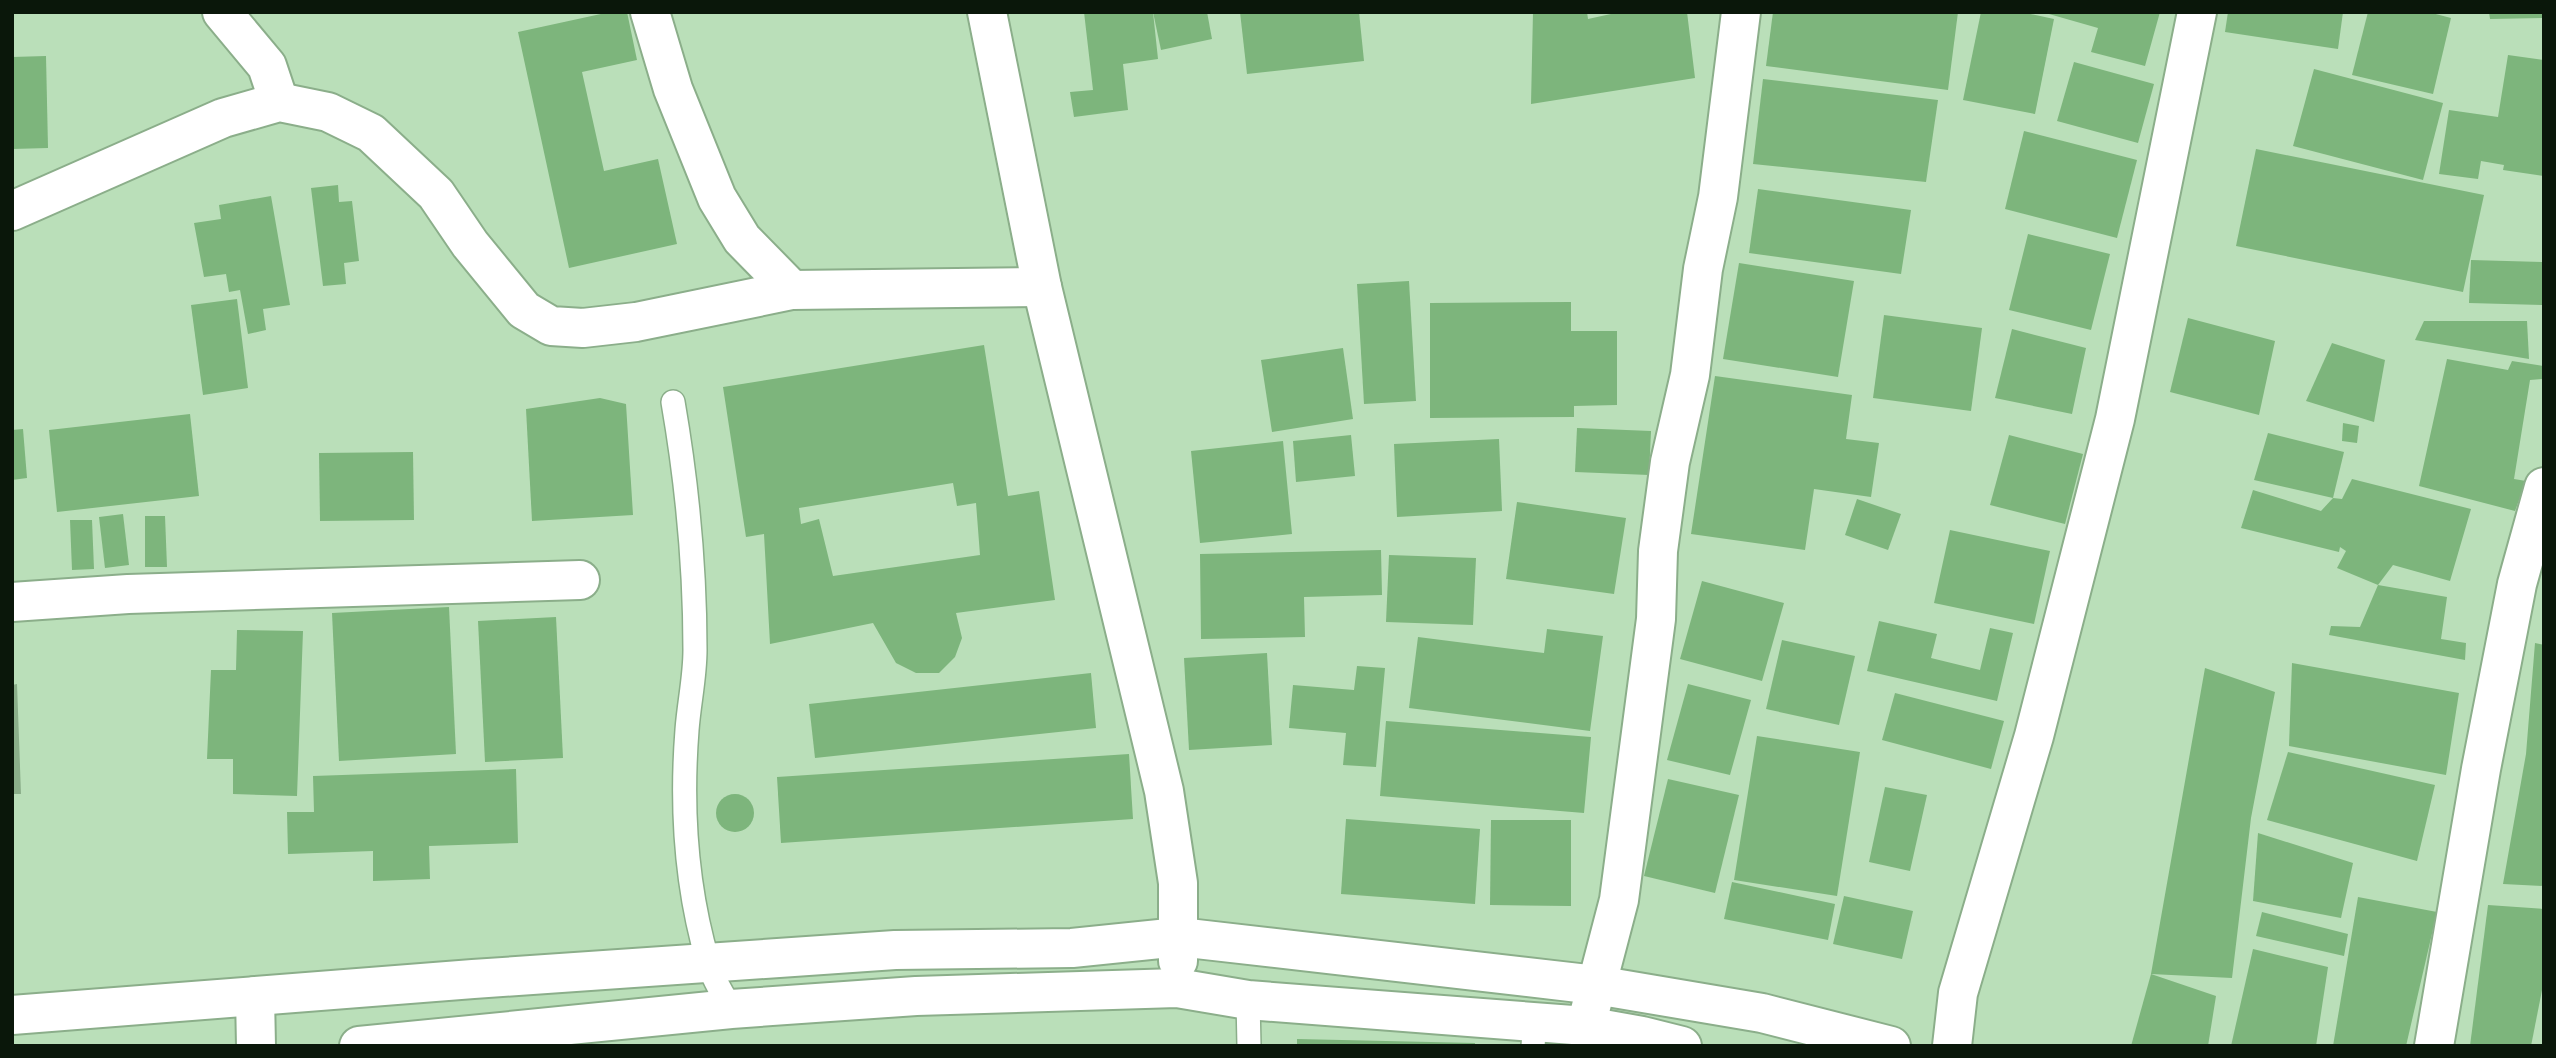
<svg xmlns="http://www.w3.org/2000/svg" width="2556" height="1058" font-family="'Archivo Narrow',sans-serif">
<rect width="100%" height="100%" fill="#badfb9"/>
<path fill="#8baf8a" d="M17,684L21,794H12V685Z"/>
<g fill="#7db57c" fill-rule="evenodd">
<path d="M610,12H627L637,60L582,72L604,171L658,159L677,244L569,268L518,32Z"/>
<path d="M1084,12H1153L1158,59L1123,64L1128,110L1074,117L1070,92L1093,90Z"/>
<path d="M1153,12H1207L1212,39L1161,50Z"/>
<path d="M1240,12H1359L1364,61L1247,74Z"/>
<path d="M1533,12H1587L1588,19L1620,12H1687L1695,78L1531,104Z"/>
<path d="M1773,12H1958L1948,90L1766,66Z"/>
<path d="M1981,12H2021L2054,19L2035,114L1963,100Z"/>
<path d="M2042,12H2160L2145,66L2091,52L2098,28Z"/>
<path d="M2228,12H2343L2338,49L2225,32Z"/>
<path d="M2368,12H2428L2451,18L2433,94L2352,75Z"/>
<path d="M2489,12H2544V18L2490,19Z"/>
<path d="M2508,55L2544,60V176L2503,170L2504,165L2481,161L2478,179L2439,174L2449,110L2498,117Z"/>
<path d="M46,56L48,148L12,149V57Z"/>
<path d="M2074,62L2154,84L2138,143L2057,121Z"/>
<path d="M2314,69L2443,103L2423,180L2293,146Z"/>
<path d="M1763,79L1938,100L1926,182L1753,164Z"/>
<path d="M2024,131L2137,160L2117,238L2005,209Z"/>
<path d="M2256,149L2484,195L2463,292L2236,246Z"/>
<path d="M338,185L339,202L352,201L359,261L344,263L346,284L323,286L311,188Z"/>
<path d="M1758,189L1911,210L1901,274L1749,253Z"/>
<path d="M271,196L290,305L263,309L266,330L248,334L240,290L229,292L226,274L204,277L194,223L221,219L219,205Z"/>
<path d="M2028,234L2110,254L2091,330L2009,310Z"/>
<path d="M2471,260L2544,262V305L2469,303Z"/>
<path d="M1739,263L1854,281L1838,377L1723,359Z"/>
<path d="M1409,281L1416,401L1364,404L1357,284Z"/>
<path d="M237,299L248,388L203,395L191,305Z"/>
<path d="M1571,302V331H1617V405L1574,406V417L1430,418V303Z"/>
<path d="M1884,315L1982,328L1971,411L1873,398Z"/>
<path d="M2188,318L2275,341L2259,415L2170,392Z"/>
<path d="M2424,321H2527L2529,359L2415,340Z"/>
<path d="M2012,329L2086,348L2072,414L1995,398Z"/>
<path d="M2332,343L2385,360L2374,422L2306,401Z"/>
<path d="M984,345L1008,496L1039,491L1055,600L956,613L962,638L955,657L939,673H916L896,663L873,623L770,644L764,534L746,537L723,387ZM953,483L957,506L976,503L980,555L833,576L819,519L801,524L799,508Z"/>
<path d="M1343,348L1353,419L1272,432L1261,360Z"/>
<path d="M2447,359L2508,370L2512,361L2544,366L2543,379L2530,380L2514,479L2526,481L2515,511L2419,486Z"/>
<path d="M1715,376L1852,395L1846,439L1879,443L1871,497L1814,489L1805,550L1691,534Z"/>
<path d="M600,398L626,404L633,515L532,521L526,409Z"/>
<path d="M190,414L199,496L57,512L49,430Z"/>
<path d="M2343,423L2359,426L2357,443L2342,441Z"/>
<path d="M1577,428L1651,431L1649,475L1575,472Z"/>
<path d="M23,429L27,478L12,480V430Z"/>
<path d="M2268,433L2344,452L2333,498L2254,480Z"/>
<path d="M1351,435L1355,476L1296,482L1293,441Z"/>
<path d="M2009,435L2083,454L2065,524L1990,505Z"/>
<path d="M1499,439L1502,511L1397,517L1394,444Z"/>
<path d="M1283,441L1292,534L1200,543L1191,451Z"/>
<path d="M413,452L414,520L320,521L319,453Z"/>
<path d="M2352,479L2471,509L2450,581L2393,565L2378,585L2447,597L2441,639L2466,643L2465,660L2329,635L2331,626L2360,627L2378,585L2337,568L2346,551L2340,547L2339,552L2241,528L2253,490L2321,511L2333,498L2342,499Z"/>
<path d="M1857,499L1901,514L1888,550L1845,535Z"/>
<path d="M1517,502L1626,518L1614,594L1506,579Z"/>
<path d="M123,514L129,565L105,568L99,517Z"/>
<path d="M145,516H165L167,567H145Z"/>
<path d="M70,520H92L94,569L72,570Z"/>
<path d="M1950,530L2050,551L2034,624L1934,603Z"/>
<path d="M1381,550L1382,595L1304,597L1305,637L1201,639L1200,554Z"/>
<path d="M1389,555L1476,558L1473,625L1386,622Z"/>
<path d="M1702,581L1784,603L1762,681L1680,659Z"/>
<path d="M449,607L456,754L339,761L332,613Z"/>
<path d="M556,617L563,758L485,762L478,621Z"/>
<path d="M1879,621L1937,634L1931,658L1980,670L1990,628L2013,633L1997,701L1867,671Z"/>
<path d="M1547,629L1603,636L1590,731L1409,708L1418,637L1544,653Z"/>
<path d="M237,630L303,631L297,796L233,794V759H207L211,670H236Z"/>
<path d="M1782,640L1855,656L1839,725L1766,709Z"/>
<path d="M2535,643L2544,645V886L2503,884L2526,754Z"/>
<path d="M1267,653L1272,745L1189,750L1184,658Z"/>
<path d="M2292,663L2459,693L2446,775L2289,746Z"/>
<path d="M1357,666L1385,668L1376,767L1343,765L1346,733L1289,728L1293,685L1354,690Z"/>
<path d="M2205,668L2275,692L2251,818L2232,978L2151,974Z"/>
<path d="M1091,673L1096,728L815,758L809,704Z"/>
<path d="M1688,684L1751,700L1730,775L1667,760Z"/>
<path d="M1895,693L2004,721L1991,769L1882,740Z"/>
<path d="M1386,721L1591,737L1584,813L1380,796Z"/>
<path d="M1757,736L1860,752L1837,896L1734,880Z"/>
<path d="M2288,752L2435,785L2417,861L2267,820Z"/>
<path d="M1129,754L1133,819L781,843L777,777Z"/>
<path d="M516,769L518,843L429,846L430,879L373,881V851L288,854L287,812H314L313,776Z"/>
<path d="M1668,779L1739,795L1715,893L1644,876Z"/>
<path d="M1885,787L1927,795L1910,871L1869,862Z"/>
<circle cx="735" cy="813" r="19"/>
<path d="M1346,819L1480,829L1475,904L1341,894Z"/>
<path d="M1491,820H1571V906L1490,905Z"/>
<path d="M2258,833L2353,863L2341,918L2253,901Z"/>
<path d="M1732,882L1835,904L1828,940L1724,919Z"/>
<path d="M1844,896L1913,911L1902,959L1833,944Z"/>
<path d="M2358,897L2437,912L2406,1046H2333Z"/>
<path d="M2488,905L2544,909V980L2531,1046H2470Z"/>
<path d="M2262,912L2348,934L2344,956L2256,936Z"/>
<path d="M2253,949L2328,967L2316,1046H2231Z"/>
<path d="M2151,974L2216,996L2208,1046H2131Z"/>
<path d="M1297,1039L1475,1043V1046H1297Z"/>
</g>
<g fill="none" stroke-linecap="round" stroke-linejoin="round">
<defs>
<g id="lane">
<path d="M673,402C687,483 695,567 695,650C695,677 689,703 687,730C681,807 686,887 708,962C712,978 723,994 731,1009"/>
<path d="M1248,1000L1249,1046"/>
<path d="M1533,1046L1535,1021"/>
</g>
<g id="street">
<path d="M222,12L267,66L279,102"/>
<path d="M650,12L673,89L717,198L742,239L792,290"/>
<path d="M12,211L223,118L279,102L328,112L371,133L436,194L470,244L524,310L551,326L583,328L636,322L792,290L1042,287"/>
<path d="M12,602L128,594L580,580"/>
<path d="M1586,1026L1619,900L1656,619L1658,551L1670,462L1690,375L1703,269L1718,197L1741,12"/>
<path d="M1952,1046L1958,993L2034,736L2115,419L2197,12"/>
<path d="M2434,1046L2481,769L2517,584L2544,487"/>
</g>
<g id="secondary">
<path d="M987,12L1042,287L1164,791L1178,883V961"/>
<path d="M255,996L256,1046"/>
<path d="M12,1015L473,979L895,950L1072,948L1179,937L1596,985L1762,1013L1891,1046"/>
<path d="M359,1046L731,1009L916,996L1177,988L1248,1000L1586,1026L1642,1036L1682,1046"/>
</g>
</defs>
<use href="#lane" stroke="#8bae8a" stroke-width="26"/>
<use href="#street" stroke="#8bae8a" stroke-width="42"/>
<use href="#secondary" stroke="#8bae8a" stroke-width="42"/>
<use href="#lane" stroke="#fff" stroke-width="23"/>
<use href="#street" stroke="#fff" stroke-width="38"/>
<use href="#secondary" stroke="#fff" stroke-width="38"/>
</g>
<rect width="2556" height="1058" fill="none" stroke="#0a170a" stroke-width="28"/>
</svg>
